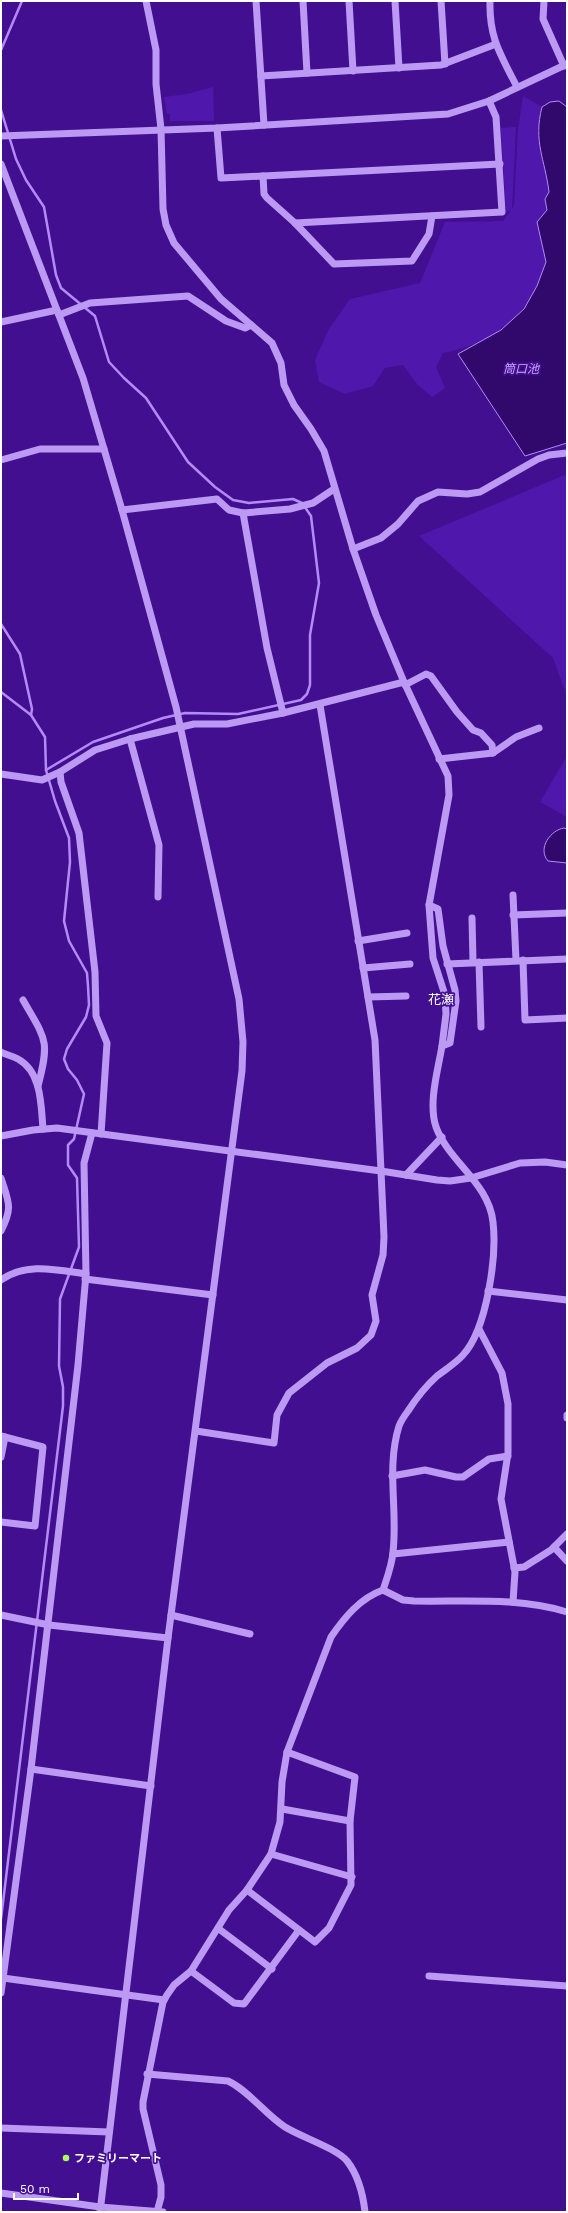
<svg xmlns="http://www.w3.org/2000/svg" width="568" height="2213" font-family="'Work Sans','Noto Sans JP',sans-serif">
<rect width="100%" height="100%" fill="#430f91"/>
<g fill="#5017ac">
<path d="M213,87L214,121H170V114H167L164,97L187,94Z"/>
<path d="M523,96L542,107C533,142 545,159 549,192L545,199L547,210L537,222C539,234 544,248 545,261C546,266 542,273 540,278C525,320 485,346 443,353L436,367L445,388L432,397L417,384L403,365L385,368L373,386L345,394L319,382L315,360L329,329L350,299L420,283L445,222L503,221L511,210L506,212L501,128L516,127L512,209L514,206L518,130Z"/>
<path d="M567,474V696L553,658L419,536Z"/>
<path d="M567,756V817L540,802Z"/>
</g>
<g fill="#31096c" stroke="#b38bf7">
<path d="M559,101L567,107V443L525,456L458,354L501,330L524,309L537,286L546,262L537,222L547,210L545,199L549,192C545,159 533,142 542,107L550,102Z"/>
<path d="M564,828L567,829V863L548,861C537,848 551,830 564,828Z"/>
</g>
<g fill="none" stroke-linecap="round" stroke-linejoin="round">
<g stroke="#b38bf7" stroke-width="2.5">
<path d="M1,50L22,1"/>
<path d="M1,110L16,159L26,180L44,207L56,275L61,288L95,316L109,362L124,378L146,398L188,462L215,487L233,500L249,503L293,499L302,503L311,516L319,583L310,635V685L307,694L301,700L238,714L185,713L163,718L93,742L46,770"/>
<path d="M1,624L20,654L32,709L31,715"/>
<path d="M1,692L31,715L45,737L46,770L55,801L69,838L70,862L64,921L69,941L87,973L88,986L89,1005L86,1017L67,1049L64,1059L68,1069L77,1080L84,1094L74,1139L68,1145V1165L77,1178L79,1247L60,1299L59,1366L63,1387V1406L1,1919"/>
</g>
<g stroke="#bc9af3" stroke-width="7">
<path d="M146,1L156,50V84L161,129L163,209L166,225L174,243L221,299L272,343L281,363L284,385L294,405L311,429L324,451L353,549L376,615L404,682L448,776L449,795L429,905L438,909L443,946L455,990L456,1001L450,1043L442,1046C438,1070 428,1103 436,1127C449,1162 489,1183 493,1222C497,1256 487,1329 463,1355C456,1363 446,1369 437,1376C426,1386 417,1397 408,1411C405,1415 401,1421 399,1426C386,1468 398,1510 393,1552C392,1565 387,1578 383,1590"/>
<path d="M256,1L264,125"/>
<path d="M303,1L307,73"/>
<path d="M349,1L353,71"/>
<path d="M395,1L399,68"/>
<path d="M441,1L445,64"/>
<path d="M490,1C489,39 501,55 517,87"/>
<path d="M544,1L543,19L564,66"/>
<path d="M261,76L441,65L496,44"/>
<path d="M217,128L221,178L263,176L264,194L267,198L295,223L334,264L412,261L429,234L432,216"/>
<path d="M1,136L217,128L448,114L489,101L567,64"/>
<path d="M1,164L83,378L122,510L176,707L239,999L243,1042L242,1071L168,1638L100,2212"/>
<path d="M263,176L500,164"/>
<path d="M295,223L502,212L496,117L489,101"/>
<path d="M59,315L90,303L188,296L226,321L245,328L251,325"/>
<path d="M1,322L57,310"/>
<path d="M1,460L40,449H104"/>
<path d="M122,510L217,499L229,510L243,513L290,509L313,503L334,489"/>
<path d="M243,513L267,648L283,713"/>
<path d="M353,549L381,538L398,524L418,501L427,497L438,492L467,494L480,492L538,459L549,455L567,453"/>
<path d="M405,685L426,674L431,676L457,712L473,730L481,733L492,745L493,753L439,759"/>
<path d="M130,739L159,845L158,897"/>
<path d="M493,753L516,737L539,728"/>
<path d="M60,772L61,782L79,833L95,972L96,1016L107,1043L101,1134"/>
<path d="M1,774L42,780L60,772L95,750L130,739L194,724H227L283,713L404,682"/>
<path d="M513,895L516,960"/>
<path d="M429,905L433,958L445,995L446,1014L442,1046"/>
<path d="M513,915L567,913"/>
<path d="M472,918L473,962"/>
<path d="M358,941L407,933"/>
<path d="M523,960L525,1020L567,1018"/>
<path d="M479,962L481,1027"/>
<path d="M447,964L567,959"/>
<path d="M363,968L410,964"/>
<path d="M368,997L406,996"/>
<path d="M23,1000C46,1040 50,1040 38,1086"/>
<path d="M1,1052C6,1055 13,1056 18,1059C42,1072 41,1106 43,1129"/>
<path d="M1,1136L33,1130L57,1128L381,1171L437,1180L450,1181L471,1178L520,1163L545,1162L567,1165"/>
<path d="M406,1175L442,1137"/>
<path d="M1,1178C9,1203 13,1207 1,1231"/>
<path d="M85,1279L213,1295"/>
<path d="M1,1280C26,1262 57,1270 86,1274"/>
<path d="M488,1291L567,1300"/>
<path d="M479,1329L502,1373L508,1404V1453L501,1499L515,1572L513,1602"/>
<path d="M567,1415V1418"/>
<path d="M196,1431L274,1443L277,1415L289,1393L327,1363L357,1348L371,1335L376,1321L372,1295L383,1255L384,1237L375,1040L320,705"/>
<path d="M1,1436L43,1447L35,1526L1,1522"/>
<path d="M1,1457L5,1437"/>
<path d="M392,1476L425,1470L456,1477H463L489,1459L508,1456"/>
<path d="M554,1547L567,1561"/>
<path d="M393,1554L509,1542"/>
<path d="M514,1568L524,1567L551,1550L567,1534"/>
<path d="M1,1615L49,1625L168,1638"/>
<path d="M171,1615L250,1634"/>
<path d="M31,1769L151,1786"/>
<path d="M282,1809L350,1821"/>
<path d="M271,1854L352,1877"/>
<path d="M247,1890L315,1942L329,1928L351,1885L350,1821L355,1777L287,1752"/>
<path d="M219,1929L272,1969"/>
<path d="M191,1971L234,2003L244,2004L299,1930"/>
<path d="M429,1976L567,1986"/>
<path d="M3,1978L164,2000"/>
<path d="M1,1993L31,1769L78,1365L86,1274L84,1163L92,1133"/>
<path d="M147,2074L228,2081C249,2091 265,2114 285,2127C301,2137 336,2148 347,2161C358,2175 363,2194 365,2212"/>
<path d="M1,2128L109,2132"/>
<path d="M1,2193L100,2207L163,2212"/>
<path d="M157,2212L161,2197V2185L143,2109V2102L163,2002L167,1995L174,1985L191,1971L229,1910L247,1890L271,1854L280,1822L282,1782L287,1752L331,1637C344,1618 360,1598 383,1590L403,1600L414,1601C465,1602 518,1597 567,1612"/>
</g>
</g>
<circle fill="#a6ff5c" stroke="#430f91" stroke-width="1.5" cx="66" cy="2158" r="4"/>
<g text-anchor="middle" stroke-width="3.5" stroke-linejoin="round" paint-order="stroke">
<g font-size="11" font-weight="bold" fill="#fff" stroke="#430f91" text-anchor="start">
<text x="74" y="2162">ファミリーマート</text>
</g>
<g font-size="12" font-style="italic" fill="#c6a6fa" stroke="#430f91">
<text x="521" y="373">筒口池</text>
</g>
<g font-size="13" fill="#fff" stroke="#430f91">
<text x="441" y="1004">花瀬</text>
</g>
</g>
<rect width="568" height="2213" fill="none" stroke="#ffffff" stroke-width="4"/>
<path d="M14 2193v6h64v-6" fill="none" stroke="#ffffff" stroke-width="2"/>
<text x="20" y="2193" font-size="12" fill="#ffffff" stroke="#430f91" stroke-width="3" paint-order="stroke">50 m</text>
</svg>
